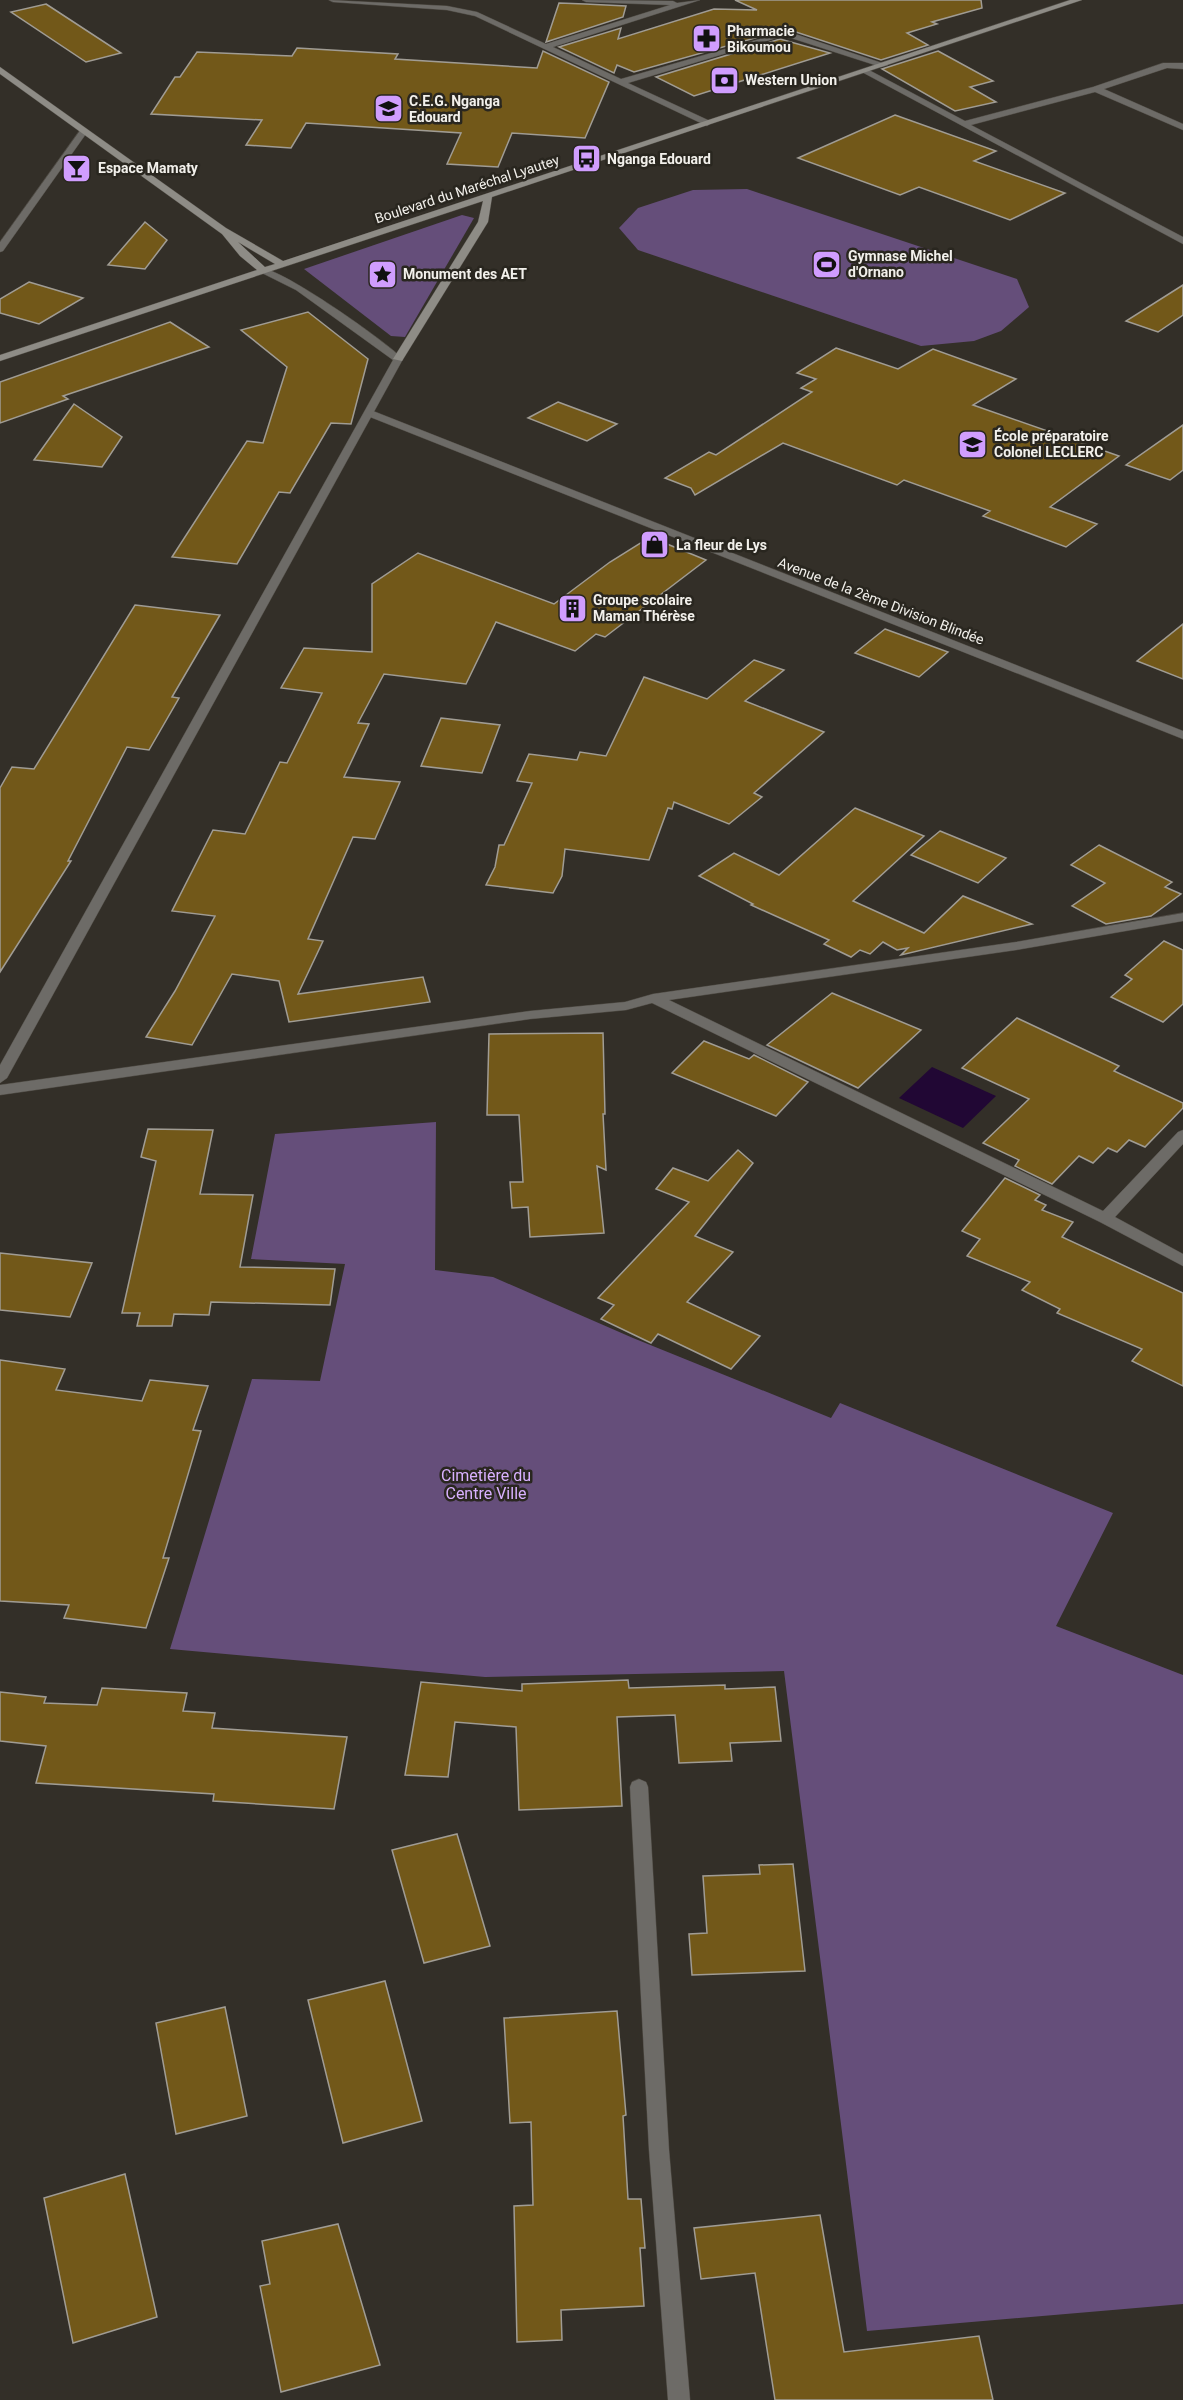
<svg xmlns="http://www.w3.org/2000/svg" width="1183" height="2400" font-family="Roboto,sans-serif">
<rect width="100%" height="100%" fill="#332f28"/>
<g fill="#654e7a">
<path d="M747,189L1017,279L1029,307L1001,331L974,341L921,346L638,250L619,228L638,208L693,190Z"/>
<path d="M462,215L474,218L405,337L391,336L304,269Z"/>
<path d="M436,1122L435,1270L493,1277L633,1338L831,1418L840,1403L1113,1513L1056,1626L1183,1675V2304L867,2331L784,1671L485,1677L170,1649L252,1379L320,1381L345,1264L251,1259L275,1134Z"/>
</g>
<path fill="#210734" d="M932,1067L996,1096L963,1128L899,1098Z"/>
<g fill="#725819" stroke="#a09c94" stroke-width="1.5">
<path d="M735,0H981L982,8L932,22L937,24L907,33L928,45L881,60L796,32L780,31L634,72L617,65L614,73L559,47L621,28L618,39L714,9L757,10Z"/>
<path d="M559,3L585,4L626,6L623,17L546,42Z"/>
<path d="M46,4L121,53L86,62L11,12Z"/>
<path d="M780,39L830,53L694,96L656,77Z"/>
<path d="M297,48L398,54L395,59L537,68L543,51L609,82L585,138L512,133L498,167L447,164L461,133L306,123L291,148L246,145L262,120L151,114L175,77H180L197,52L292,56Z"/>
<path d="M938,51L993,81L970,87L996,102L955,111L882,69Z"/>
<path d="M895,115L996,151L974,161L1065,193L1010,220L919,187L900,195L798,158Z"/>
<path d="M145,222L167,240L145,269L108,265Z"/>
<path d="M29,282L83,298L39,324L0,313V299Z"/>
<path d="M1183,285V315L1158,332L1126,321Z"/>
<path d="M308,312L368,359L351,424L331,423L290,493L279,492L237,564L172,557L247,441L263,443L287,367L241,330Z"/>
<path d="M170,322L209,347L63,396L68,399L0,423V382Z"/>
<path d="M836,348L898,369L933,349L1016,379L973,405L1119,456L1050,507L1097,524L1066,547L983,516L990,511L904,480L897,485L783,443L695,495L691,488L665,478L709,452L716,455L812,392L801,388L816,379L797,373Z"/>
<path d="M558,402L617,424L587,441L528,418Z"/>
<path d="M74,404L122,437L102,467L34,460Z"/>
<path d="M1183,425V470L1170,480L1126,465Z"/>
<path d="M650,537L706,560L605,637L596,634L575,651L496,622L466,684L384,674L358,723L369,724L344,777L400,782L375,839L353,837L308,939L323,941L298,994L423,977L430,1002L289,1022L279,981L232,974L192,1045L146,1037L175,991L215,916L172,911L213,830L245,834L280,762L287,763L322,693L281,688L304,648L372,652V584L418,553L554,604L610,562Z"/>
<path d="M135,605L220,615L172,697L179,698L149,750L127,747L68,861H71L0,972V788L12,767L34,769Z"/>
<path d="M1183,624V679L1137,661Z"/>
<path d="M885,629L948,652L919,677L855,653Z"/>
<path d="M754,660L784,670L745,701L824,732L754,793L762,797L729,824L674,802L672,809L668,808L649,860L565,849L562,876L553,893L486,885L495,867L499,845H504L532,783L517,781L529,754L577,760L580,752L606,756L644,677L707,699Z"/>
<path d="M441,718L500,725L482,773L421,766Z"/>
<path d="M855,808L924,836L853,901L924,933L963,896L1032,924L901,955L908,948L897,950L883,942L870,954L860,950L851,957L824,944L829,940L751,905L753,904L699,876L734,853L779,875Z"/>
<path d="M940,831L1006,858L978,883L911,855Z"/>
<path d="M1099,845L1172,882L1165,887L1181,894L1151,916L1106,924L1072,906L1105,883L1071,865Z"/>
<path d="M1164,941L1183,950V1004L1163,1022L1111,997L1132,979L1125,975Z"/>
<path d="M832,993L921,1030L858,1088L767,1045Z"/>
<path d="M1017,1018L1119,1066L1114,1071L1183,1103V1108L1145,1147L1129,1140L1117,1152L1108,1148L1093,1163L1079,1156L1052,1184L1015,1166L1019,1160L983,1143L1029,1099L962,1068Z"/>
<path d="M603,1033L605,1114H603L606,1170L597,1166L604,1233L530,1237L528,1207L512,1208L510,1182H523L519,1115H487L489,1034Z"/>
<path d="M704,1041L749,1059L754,1055L808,1082L776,1116L672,1073Z"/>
<path d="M148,1129L213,1130L200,1194L253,1195L240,1267L335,1269L330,1305L211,1302L209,1315L174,1314L172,1326H137L140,1313H122L156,1161L141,1157Z"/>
<path d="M738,1150L753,1163L695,1236L733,1252L687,1302L760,1336L731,1369L658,1334L651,1343L601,1319L614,1305L598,1298L689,1202L656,1189L673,1168L708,1181Z"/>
<path d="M1005,1178L1040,1195L1035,1200L1046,1205L1042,1210L1073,1222L1062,1237L1183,1293V1386L1132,1361L1142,1349L1057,1313L1060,1309L1022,1290L1030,1282L967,1256L980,1239L962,1231Z"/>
<path d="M0,1253L92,1263L70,1317L0,1310Z"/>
<path d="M0,1360L65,1369L56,1390L142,1401L150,1380L208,1386L193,1430L201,1431L163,1558H169L146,1628L64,1618L69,1605L0,1601Z"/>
<path d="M628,1680L629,1688L725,1685V1689L775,1687L781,1741L730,1743L732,1761L679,1763L675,1715L617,1717L622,1806L519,1810L516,1727L455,1722L448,1777L405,1775L421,1682L522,1691V1684Z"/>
<path d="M102,1688L187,1693L183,1711L215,1713L212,1728L347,1737L334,1809L213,1801L214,1794L36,1783L46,1746L0,1741V1692L46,1697L44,1703L97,1705Z"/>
<path d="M457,1834L490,1946L424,1963L392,1850Z"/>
<path d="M793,1864L805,1971L692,1975L689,1934L707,1933L703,1876L760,1874L759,1865Z"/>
<path d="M385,1981L422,2121L343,2143L308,2000Z"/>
<path d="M225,2007L247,2116L176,2134L156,2023Z"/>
<path d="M617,2011L626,2115L623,2116L628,2199H641L645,2248H640L644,2306L561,2310L562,2340L517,2342L514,2206L533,2205L531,2122L510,2123L504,2018Z"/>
<path d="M125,2174L157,2317L73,2343L44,2198Z"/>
<path d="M820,2215L844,2352L979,2336L993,2400H775L755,2273L701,2279L694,2228Z"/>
<path d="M338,2224L380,2365L281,2392L260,2286L270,2284L262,2241Z"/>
</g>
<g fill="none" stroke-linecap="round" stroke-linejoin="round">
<defs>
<g id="minor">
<path d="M329,0L447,6L477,12L546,44L670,5L586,2L582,0L673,1L677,3L700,0L553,47L621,79L780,33L795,34L888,65L881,67L791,38L780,37L628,83L710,121L711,123L707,126L475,16L447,10L333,2Z"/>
<path d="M1163,63H1183V69L1167,68L1104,89L1183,124V130L1095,92L971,125L1183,237V244L860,71L867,69L965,121L1093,87Z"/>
<path d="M365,411H373L1183,731V739L365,415Z"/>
<path d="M1183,913V921L1016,950L669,1000L1103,1211L1178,1132L1183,1130V1144L1115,1217L1183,1254V1266L1100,1222L652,1003L626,1010L530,1019L0,1095V1085L530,1011L625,1002L653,994L1016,942Z"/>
<path d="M639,1779L646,1782L648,1787L669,2150L690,2400H668L649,2150L630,1787L632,1782Z"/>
</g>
<g id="tertiary">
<path d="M81,129L88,131L3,251L0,252V242Z"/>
<path d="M260,268C279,266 387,342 403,359L7,1078L0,1083V1065L393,360L296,290L260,272Z"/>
</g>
<path id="secondary" d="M1070,0H1082L492,197L488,222L402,361L393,359L478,222L483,201L0,361V355L257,270L240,256L222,234L0,74V67L226,228L283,261ZM238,242L275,264L265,267Z"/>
</defs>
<use href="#minor" stroke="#4e4a43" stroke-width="1"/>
<use href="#tertiary" stroke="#4e4a43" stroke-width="1"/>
<use href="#secondary" stroke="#4e4a43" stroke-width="1"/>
<use href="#minor" fill="#6d6b67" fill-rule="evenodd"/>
<use href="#tertiary" fill="#6d6b67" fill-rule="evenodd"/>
<use href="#secondary" fill="#8e8c86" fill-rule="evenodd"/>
</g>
<defs>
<symbol id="pharmacy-square" viewBox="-11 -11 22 22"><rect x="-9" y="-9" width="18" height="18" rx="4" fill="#d09dfe" stroke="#29261f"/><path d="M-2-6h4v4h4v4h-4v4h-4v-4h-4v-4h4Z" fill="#111"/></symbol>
<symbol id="bank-square" viewBox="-11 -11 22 22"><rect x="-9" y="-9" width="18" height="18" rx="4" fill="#d09dfe" stroke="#29261f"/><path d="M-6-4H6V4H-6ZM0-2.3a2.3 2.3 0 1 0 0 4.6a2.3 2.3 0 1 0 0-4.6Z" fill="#111"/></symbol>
<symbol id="school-square" viewBox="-11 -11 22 22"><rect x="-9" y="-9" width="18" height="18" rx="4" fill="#d09dfe" stroke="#29261f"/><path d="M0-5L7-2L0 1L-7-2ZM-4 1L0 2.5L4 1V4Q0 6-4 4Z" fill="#111"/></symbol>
<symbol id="bus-square" viewBox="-11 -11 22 22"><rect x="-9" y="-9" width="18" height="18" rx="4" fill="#d09dfe" stroke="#29261f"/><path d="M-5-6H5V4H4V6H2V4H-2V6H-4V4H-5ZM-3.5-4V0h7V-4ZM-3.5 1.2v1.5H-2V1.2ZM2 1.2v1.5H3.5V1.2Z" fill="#111"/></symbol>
<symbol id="bar-square" viewBox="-11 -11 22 22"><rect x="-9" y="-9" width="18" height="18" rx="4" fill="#d09dfe" stroke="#29261f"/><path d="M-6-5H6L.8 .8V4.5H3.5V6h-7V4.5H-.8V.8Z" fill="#111"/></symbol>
<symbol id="stadium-square" viewBox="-11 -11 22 22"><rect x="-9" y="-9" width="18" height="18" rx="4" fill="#d09dfe" stroke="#29261f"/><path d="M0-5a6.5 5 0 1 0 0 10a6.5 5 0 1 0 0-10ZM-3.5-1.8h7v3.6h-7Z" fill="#111"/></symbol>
<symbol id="sight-square" viewBox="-11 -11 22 22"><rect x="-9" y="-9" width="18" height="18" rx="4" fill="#d09dfe" stroke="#29261f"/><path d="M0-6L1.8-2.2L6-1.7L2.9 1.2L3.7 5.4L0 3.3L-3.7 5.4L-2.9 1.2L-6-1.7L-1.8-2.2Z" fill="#111"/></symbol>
<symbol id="shop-square" viewBox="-11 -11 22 22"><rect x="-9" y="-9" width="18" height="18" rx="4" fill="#d09dfe" stroke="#29261f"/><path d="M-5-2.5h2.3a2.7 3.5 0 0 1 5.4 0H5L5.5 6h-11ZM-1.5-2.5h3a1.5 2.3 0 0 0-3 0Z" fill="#111"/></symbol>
<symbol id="building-square" viewBox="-11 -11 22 22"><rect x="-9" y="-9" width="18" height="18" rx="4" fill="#d09dfe" stroke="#29261f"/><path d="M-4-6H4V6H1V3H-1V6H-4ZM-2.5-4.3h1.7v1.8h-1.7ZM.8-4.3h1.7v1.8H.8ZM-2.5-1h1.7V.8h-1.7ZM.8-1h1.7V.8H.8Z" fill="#111"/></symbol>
</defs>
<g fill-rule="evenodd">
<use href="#pharmacy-square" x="690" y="22" width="33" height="33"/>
<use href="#bank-square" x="708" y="64" width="33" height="33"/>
<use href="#school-square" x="372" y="92" width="33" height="33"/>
<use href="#bus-square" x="570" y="142" width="33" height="33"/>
<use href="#bar-square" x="60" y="152" width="33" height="33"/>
<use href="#stadium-square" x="810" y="248" width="33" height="33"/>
<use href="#sight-square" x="366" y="258" width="33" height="33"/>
<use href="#school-square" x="956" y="428" width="33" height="33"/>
<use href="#shop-square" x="638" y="528" width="33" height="33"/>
<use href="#building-square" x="556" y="592" width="33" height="33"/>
</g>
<g text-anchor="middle" stroke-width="5" stroke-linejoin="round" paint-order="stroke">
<g font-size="14" font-weight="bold" fill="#f2f0eb" stroke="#29261f" text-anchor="start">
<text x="727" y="36">Pharmacie<tspan x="727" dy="16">Bikoumou</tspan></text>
<text x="745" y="85">Western Union</text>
<text x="409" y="106">C.E.G. Nganga<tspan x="409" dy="16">Edouard</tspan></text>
<text x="607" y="164">Nganga Edouard</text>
<text x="98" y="173">Espace Mamaty</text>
<text x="848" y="261">Gymnase Michel<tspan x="848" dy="16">d'Ornano</tspan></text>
<text x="403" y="279">Monument des AET</text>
<text x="994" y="441">École préparatoire<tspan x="994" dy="16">Colonel LECLERC</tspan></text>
<text x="676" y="550">La fleur de Lys</text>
<text x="593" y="605">Groupe scolaire<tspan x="593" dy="16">Maman Thérèse</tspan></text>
</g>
<g font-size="14" fill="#f2f0eb" stroke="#29261f">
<text transform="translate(467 189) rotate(-18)" y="5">Boulevard du Maréchal Lyautey</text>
<text transform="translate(881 601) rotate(21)" y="5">Avenue de la 2ème Division Blindée</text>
</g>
<g font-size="16" fill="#d9b1ff" stroke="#29261f">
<text x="486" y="1481">Cimetière du<tspan x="486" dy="18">Centre Ville</tspan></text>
</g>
</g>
</svg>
